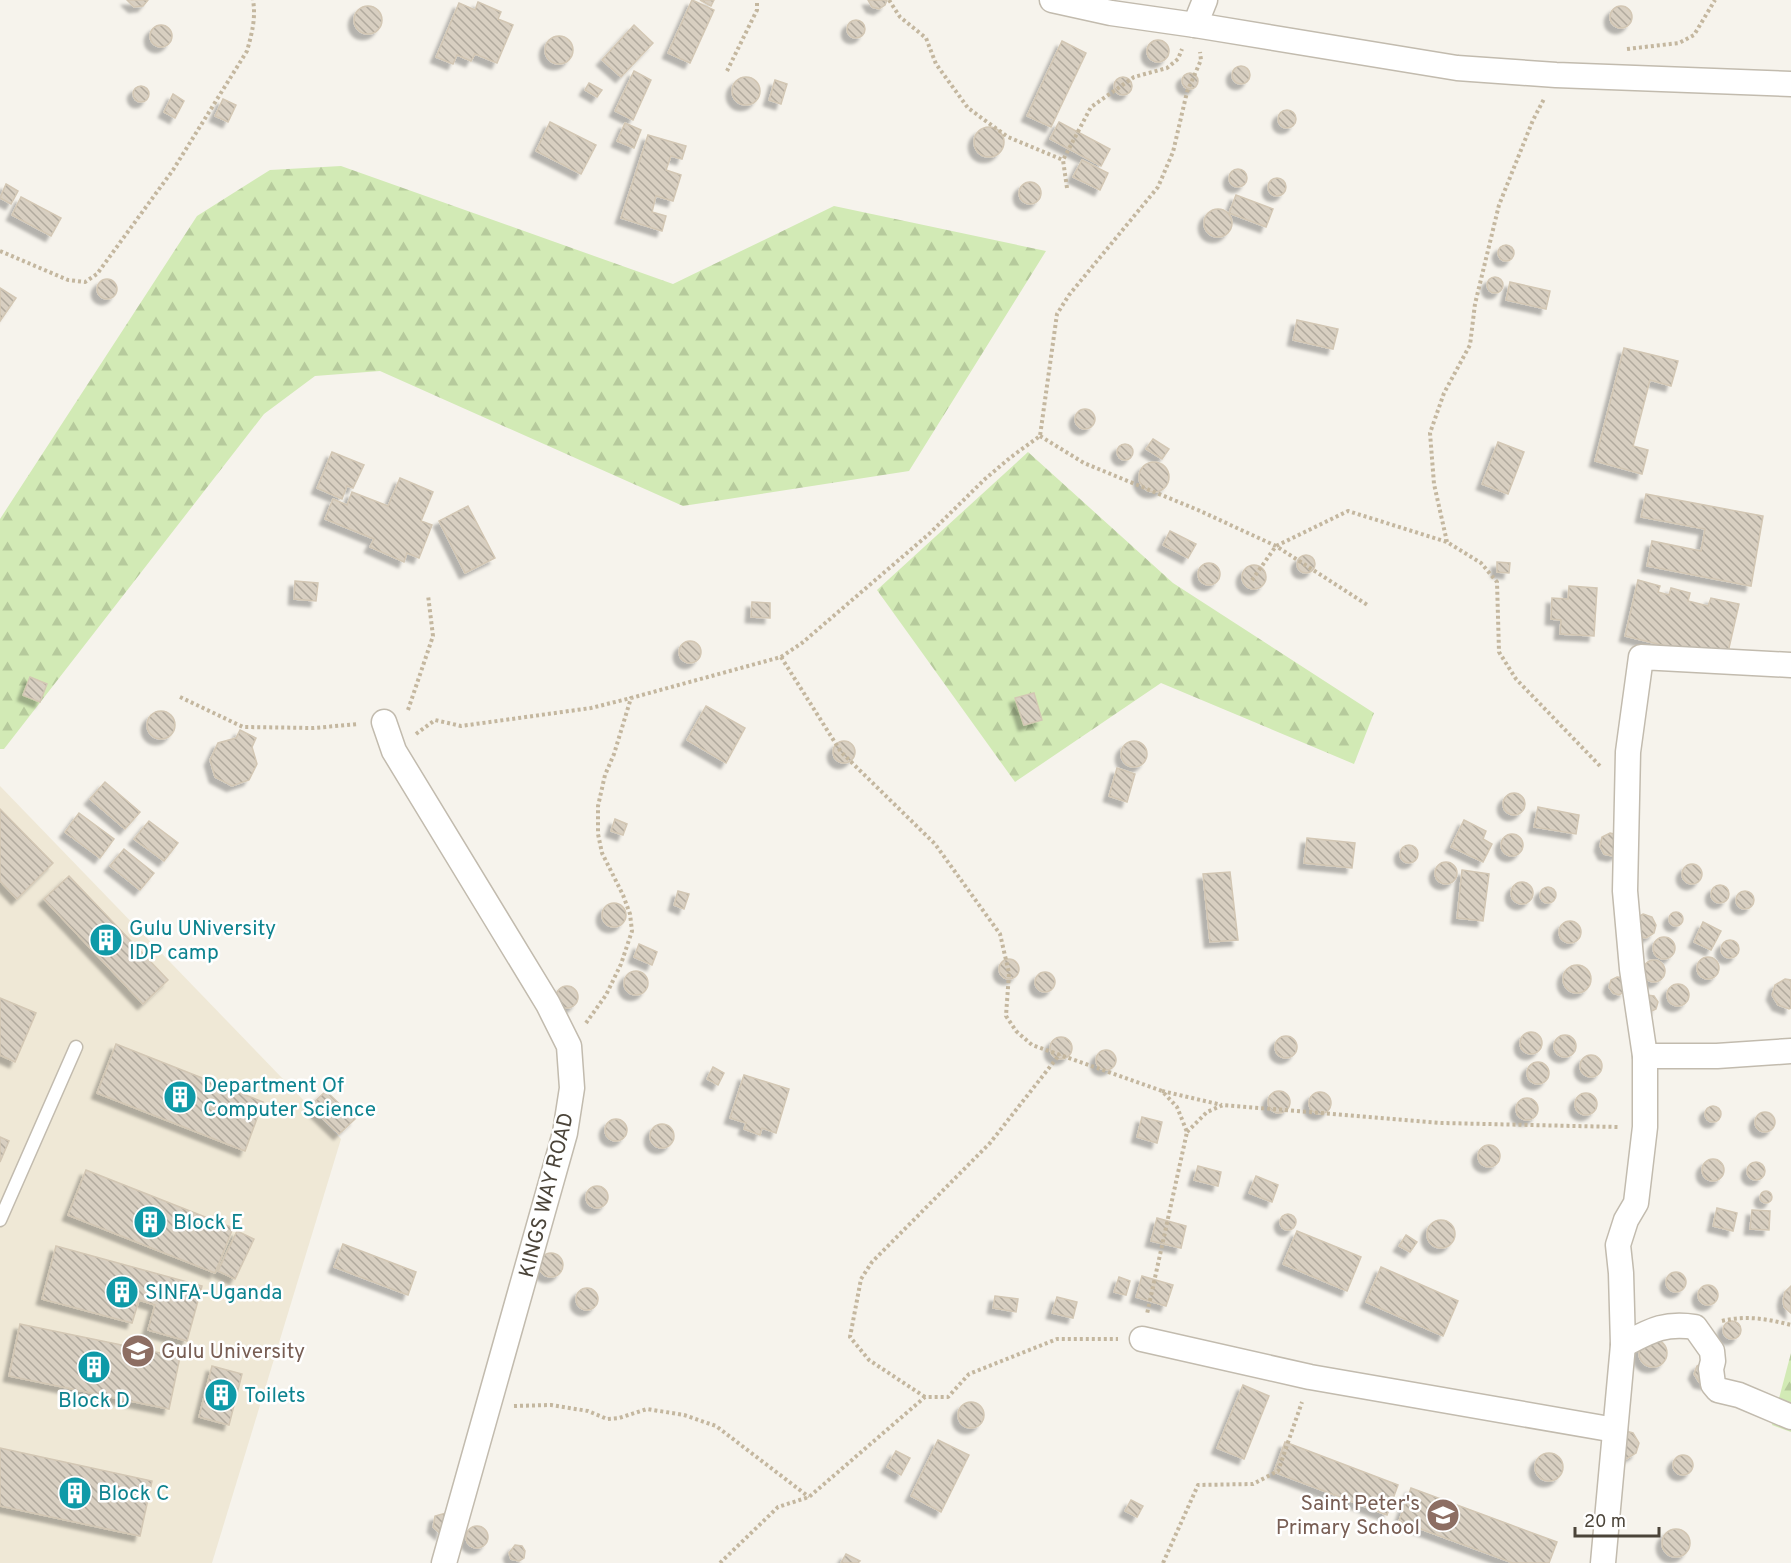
<svg xmlns="http://www.w3.org/2000/svg" width="1791" height="1563" font-family="Overpass,sans-serif">
<defs>
<pattern id="forest-firs" width="22" height="20" patternUnits="userSpaceOnUse" patternTransform="scale(1.5)"><rect width="22" height="20" fill="#d2eab5"/><path d="M5 1l3.5 6h-7zM16 11l3.5 6h-7z" fill="#b6ca9c"/></pattern>
<pattern id="building-back-hatch" width="6" height="6" patternUnits="userSpaceOnUse" patternTransform="scale(1.5)"><rect width="6" height="6" fill="#d8cfc1"/><path d="M-1 5l2 2M0 0l6 6M5-1l2 2" fill="none" stroke="#b1aa9e"/></pattern>
<filter id="shadow"><feDropShadow dx="-5.5" dy="5.5" stdDeviation="1.5" flood-color="#0004"/></filter>
</defs>
<rect width="100%" height="100%" fill="#f6f3ec"/>
<path fill="#efe8d6" d="M0,786L341,1139L212,1563H0Z"/>
<g fill="url(#forest-firs)">
<path d="M341,166L673,284L834,206L1046,251L909,471L683,506L380,371L315,376L264,414L4,749H0V519L197,216L270,170Z"/>
<path d="M1028,452L1173,583L1374,713L1354,764L1161,683L1015,782L877,590Z"/>
<path d="M1791,1353V1432L1772,1425Z"/>
</g>
<g fill="url(#building-back-hatch)" stroke="#d3c7b4" stroke-width="1.5" filter="url(#shadow)">
<path d="M127,0H148L143,6L134,7Z"/>
<path d="M692,0L714,10L690,63L668,53Z"/>
<path d="M700,0H714L711,6Z"/>
<path d="M868,0H887L885,5L879,9L872,7Z"/>
<path d="M478,2L501,12L498,19L513,25L497,63L475,54L471,61L457,55L453,64L436,57L459,3L475,10Z"/>
<circle cx="1621" cy="17" r="11"/>
<circle cx="368" cy="20" r="14"/>
<circle cx="856" cy="29" r="9"/>
<path d="M634,25L653,43L621,77L602,60Z"/>
<circle cx="161" cy="36" r="11"/>
<circle cx="559" cy="50" r="14"/>
<circle cx="1158" cy="51" r="11"/>
<path d="M1062,41L1086,53L1051,127L1027,116Z"/>
<circle cx="1241" cy="75" r="9"/>
<path d="M634,71L651,80L633,120L615,111Z"/>
<circle cx="1190" cy="81" r="8"/>
<circle cx="1123" cy="86" r="9"/>
<circle cx="746" cy="91" r="14"/>
<path d="M775,80L787,84L781,104L769,100Z"/>
<path d="M589,83L602,90L597,97L585,90Z"/>
<circle cx="141" cy="94" r="8"/>
<path d="M173,94L184,101L175,118L164,112Z"/>
<path d="M223,99L236,105L228,122L215,116Z"/>
<circle cx="1287" cy="119" r="9"/>
<path d="M550,122L596,145L581,174L536,151Z"/>
<path d="M1059,122L1110,149L1101,166L1050,139Z"/>
<path d="M625,123L641,130L634,148L617,141Z"/>
<circle cx="989" cy="142" r="15"/>
<path d="M648,135L686,146L682,159L671,156L666,170L681,175L673,201L656,196L652,212L666,216L662,231L621,218Z"/>
<path d="M1082,160L1108,173L1100,190L1073,177Z"/>
<circle cx="1238" cy="178" r="9"/>
<circle cx="1277" cy="187" r="9"/>
<circle cx="1030" cy="193" r="11"/>
<path d="M6,184L18,191L11,204L0,198Z"/>
<path d="M1236,195L1273,209L1266,227L1229,213Z"/>
<path d="M21,197L61,218L51,236L12,215Z"/>
<circle cx="1218" cy="223" r="14"/>
<circle cx="1506" cy="253" r="8"/>
<circle cx="1495" cy="285" r="8"/>
<circle cx="107" cy="289" r="10"/>
<path d="M1510,282L1550,291L1546,309L1506,300Z"/>
<path d="M0,288L16,298L0,321Z"/>
<path d="M1297,320L1338,329L1333,349L1293,340Z"/>
<path d="M1624,348L1678,361L1671,386L1650,380L1633,446L1648,450L1642,474L1595,461Z"/>
<circle cx="1085" cy="419" r="10"/>
<path d="M1153,439L1169,449L1162,459L1146,449Z"/>
<path d="M1498,442L1524,452L1508,494L1482,484Z"/>
<circle cx="1125" cy="452" r="8"/>
<path d="M332,452L364,465L353,488L347,486L342,499L317,488Z"/>
<circle cx="1154" cy="477" r="15"/>
<path d="M400,478L433,492L421,521L432,525L419,558L407,553L404,562L370,547L374,539L325,519L333,499L347,505L352,492L388,506Z"/>
<path d="M1646,494L1763,516L1751,586L1647,566L1652,541L1701,551L1705,529L1641,517Z"/>
<path d="M468,506L495,558L465,573L439,521Z"/>
<path d="M1170,531L1196,544L1188,558L1163,545Z"/>
<circle cx="1306" cy="564" r="9"/>
<path d="M1497,562L1510,563L1509,573L1497,572Z"/>
<circle cx="1209" cy="574" r="11"/>
<circle cx="1254" cy="577" r="12"/>
<path d="M1638,580L1660,586L1658,592L1669,595L1671,588L1690,593L1688,601L1708,606L1711,598L1739,604L1726,661L1625,636Z"/>
<path d="M295,581L318,583L316,601L294,599Z"/>
<path d="M1569,586L1597,588L1594,636L1560,634L1561,620L1551,619L1552,598L1568,599Z"/>
<path d="M752,602L770,603V618L751,617Z"/>
<circle cx="690" cy="652" r="11"/>
<path d="M30,677L47,684L40,702L23,695Z"/>
<path d="M1034,693L1042,720L1024,725L1015,698Z"/>
<path d="M706,706L745,728L726,763L687,740Z"/>
<circle cx="161" cy="725" r="14"/>
<path d="M240,730L256,738L252,747L257,764L249,780L232,786L215,777L210,760L218,743L236,738Z"/>
<circle cx="1134" cy="754" r="13"/>
<circle cx="844" cy="752" r="11"/>
<path d="M1117,768L1135,774L1127,802L1109,796Z"/>
<path d="M105,782L140,812L125,829L90,799Z"/>
<circle cx="1514" cy="804" r="11"/>
<path d="M1538,807L1579,815L1576,834L1534,827Z"/>
<path d="M0,809L53,863L17,899L0,881Z"/>
<path d="M79,813L114,839L100,858L65,832Z"/>
<path d="M615,819L627,824L623,835L611,831Z"/>
<path d="M1464,820L1486,831L1483,839L1492,844L1483,862L1451,847Z"/>
<path d="M149,821L178,843L164,861L134,839Z"/>
<path d="M1610,833L1619,835L1621,852L1613,856L1604,854L1600,846L1602,837Z"/>
<circle cx="1512" cy="845" r="11"/>
<path d="M1307,838L1355,843L1352,868L1304,863Z"/>
<circle cx="1409" cy="854" r="9"/>
<path d="M124,849L154,873L140,890L110,866Z"/>
<circle cx="1446" cy="873" r="11"/>
<circle cx="1692" cy="874" r="10"/>
<path d="M1462,870L1489,874L1483,921L1457,918Z"/>
<path d="M1230,872L1238,940L1210,942L1203,874Z"/>
<path d="M69,876L168,980L143,1004L44,899Z"/>
<circle cx="1522" cy="893" r="11"/>
<circle cx="1720" cy="894" r="9"/>
<circle cx="1548" cy="895" r="8"/>
<path d="M678,891L689,894L684,909L674,905Z"/>
<circle cx="1745" cy="900" r="9"/>
<circle cx="614" cy="915" r="12"/>
<circle cx="1676" cy="919" r="7"/>
<path d="M1643,914L1652,917L1656,925L1654,933L1646,938L1637,936L1635,919Z"/>
<circle cx="1570" cy="932" r="11"/>
<path d="M1703,922L1721,931L1711,950L1694,942Z"/>
<circle cx="1664" cy="948" r="11"/>
<circle cx="1730" cy="949" r="9"/>
<path d="M639,944L657,952L652,965L634,957Z"/>
<circle cx="1708" cy="968" r="11"/>
<circle cx="1009" cy="969" r="10"/>
<circle cx="1654" cy="971" r="11"/>
<circle cx="1577" cy="979" r="14"/>
<circle cx="636" cy="983" r="12"/>
<circle cx="1045" cy="982" r="10"/>
<path d="M1617,977L1624,978L1625,991L1619,995L1613,993L1609,987L1611,980Z"/>
<path d="M1785,979L1791,980V1008L1789,1009L1778,1005L1772,995L1775,985Z"/>
<circle cx="1678" cy="995" r="11"/>
<circle cx="567" cy="997" r="11"/>
<path d="M1647,995L1654,996L1658,1002L1656,1009L1650,1012Z"/>
<path d="M0,998L36,1013L15,1062L0,1055Z"/>
<circle cx="1531" cy="1043" r="11"/>
<circle cx="1565" cy="1046" r="11"/>
<circle cx="1286" cy="1047" r="11"/>
<circle cx="1061" cy="1048" r="11"/>
<path d="M116,1044L263,1102L245,1151L97,1093Z"/>
<circle cx="1106" cy="1060" r="10"/>
<circle cx="1591" cy="1066" r="11"/>
<circle cx="1538" cy="1073" r="11"/>
<path d="M713,1067L724,1073L718,1085L707,1079Z"/>
<path d="M744,1075L789,1089L776,1133L762,1128L760,1135L744,1129L746,1123L730,1118Z"/>
<path d="M326,1091L355,1119L339,1134L310,1106Z"/>
<circle cx="1279" cy="1102" r="11"/>
<circle cx="1320" cy="1103" r="11"/>
<circle cx="1586" cy="1104" r="11"/>
<circle cx="1527" cy="1109" r="11"/>
<circle cx="1713" cy="1114" r="8"/>
<circle cx="1765" cy="1122" r="10"/>
<path d="M1142,1117L1162,1122L1157,1143L1137,1137Z"/>
<circle cx="616" cy="1130" r="11"/>
<circle cx="662" cy="1136" r="12"/>
<path d="M0,1137L9,1141L0,1162Z"/>
<circle cx="1489" cy="1156" r="11"/>
<circle cx="1713" cy="1170" r="11"/>
<circle cx="1756" cy="1171" r="9"/>
<path d="M1198,1166L1221,1172L1218,1186L1194,1180Z"/>
<path d="M86,1170L233,1228L215,1273L68,1215Z"/>
<path d="M1256,1176L1278,1185L1272,1202L1249,1193Z"/>
<circle cx="597" cy="1197" r="11"/>
<circle cx="1766" cy="1197" r="6"/>
<path d="M1717,1208L1737,1213L1733,1231L1713,1226Z"/>
<path d="M1752,1210L1770,1211L1769,1230L1750,1229Z"/>
<circle cx="1288" cy="1222" r="8"/>
<path d="M1157,1218L1186,1226L1181,1248L1151,1241Z"/>
<circle cx="1441" cy="1234" r="14"/>
<path d="M237,1231L254,1239L235,1279L218,1271Z"/>
<path d="M1297,1231L1361,1257L1347,1291L1283,1264Z"/>
<path d="M1406,1235L1417,1242L1410,1252L1399,1246Z"/>
<path d="M343,1244L416,1272L408,1295L334,1267Z"/>
<path d="M56,1246L202,1286L187,1341L148,1330L155,1305L139,1300L132,1323L42,1299Z"/>
<circle cx="551" cy="1265" r="12"/>
<path d="M1381,1267L1458,1301L1443,1336L1366,1302Z"/>
<circle cx="1676" cy="1282" r="10"/>
<path d="M1142,1276L1173,1285L1166,1306L1136,1297Z"/>
<path d="M1119,1277L1130,1281L1126,1295L1114,1292Z"/>
<circle cx="1708" cy="1295" r="10"/>
<path d="M1791,1286V1313L1784,1307L1783,1300L1785,1292Z"/>
<circle cx="587" cy="1299" r="11"/>
<path d="M995,1296L1018,1299L1016,1312L993,1308Z"/>
<path d="M1057,1297L1077,1302L1073,1318L1052,1313Z"/>
<circle cx="1732" cy="1330" r="9"/>
<path d="M20,1324L180,1357L169,1409L9,1376Z"/>
<circle cx="1653" cy="1353" r="14"/>
<path d="M1704,1362L1707,1384L1699,1382L1694,1374L1697,1366Z"/>
<path d="M212,1366L242,1374L229,1425L199,1417Z"/>
<path d="M1243,1385L1269,1396L1244,1459L1217,1448Z"/>
<circle cx="971" cy="1415" r="13"/>
<path d="M1622,1430L1633,1433L1639,1443L1636,1453L1626,1459L1615,1456Z"/>
<path d="M938,1440L969,1455L941,1512L911,1496Z"/>
<path d="M1285,1442L1398,1485L1387,1515L1274,1472Z"/>
<path d="M0,1448L152,1481L140,1536L0,1506Z"/>
<path d="M896,1451L910,1458L901,1475L887,1467Z"/>
<circle cx="1549" cy="1467" r="14"/>
<circle cx="1683" cy="1465" r="10"/>
<path d="M1411,1488L1557,1542L1549,1563H1513L1399,1521Z"/>
<path d="M1131,1500L1143,1506L1137,1517L1125,1511Z"/>
<path d="M446,1513L441,1534L433,1527L435,1516Z"/>
<circle cx="477" cy="1537" r="11"/>
<circle cx="1676" cy="1543" r="14"/>
<path d="M515,1545L522,1546L525,1551L524,1558L519,1561L511,1559L509,1553Z"/>
<path d="M846,1554L860,1561L858,1563H841Z"/>
</g>
<g fill="none" stroke-linecap="round" stroke-linejoin="round">
<defs>
<path id="service" d="M0,1220L76,1047"/>
<g id="minor">
<path d="M1052,0L1111,13L1195,25L1457,68L1556,75L1791,84"/>
<path d="M1195,25L1205,0"/>
<path d="M384,722L394,751L548,1004L569,1046L572,1088L565,1133L444,1563"/>
<path d="M1645,1056H1717L1791,1051"/>
<path d="M1142,1339L1310,1377L1615,1430"/>
<path d="M1623,1345C1650,1331 1664,1322 1695,1327L1712,1351L1713,1361L1711,1369L1713,1384L1718,1390L1739,1395L1791,1417"/>
<path d="M1603,1563L1623,1345L1621,1273L1618,1245L1626,1220L1636,1203L1645,1127V1056L1632,969L1625,891L1628,752L1641,657L1791,665"/>
</g>
</defs>
<use href="#service" stroke="#c2bbae" stroke-width="15"/>
<use href="#minor" stroke="#c2bbae" stroke-width="27"/>
<g stroke="#c4b79f" stroke-width="4" stroke-dasharray="3 3" stroke-linecap="butt">
<path d="M889,0L900,17L926,38L936,64L968,108L1008,137L1063,160"/>
<path d="M1627,49L1679,43L1694,35L1715,0"/>
<path d="M727,71L757,10V0"/>
<path d="M1067,188L1063,160L1091,107L1134,77L1167,68L1178,59L1182,49"/>
<path d="M0,251L68,280L85,282L97,274L173,170L247,51C252,33 256,18 253,0"/>
<path d="M1040,436L1084,463L1198,510L1276,546L1369,606"/>
<path d="M1447,542L1434,484L1430,433L1444,393L1470,345L1475,304L1499,205L1533,120L1544,99"/>
<path d="M1252,580L1276,546L1348,511L1447,542L1481,563L1497,582L1499,652L1516,679L1601,767"/>
<path d="M781,657L841,752L935,844L1000,934L1009,973L1006,1016L1016,1031L1032,1045L1162,1091L1177,1107L1187,1132L1147,1314"/>
<path d="M180,697L243,727L314,728L358,724"/>
<path d="M408,710L433,636L428,595"/>
<path d="M416,734L435,720L461,726L591,708L631,698"/>
<path d="M586,1023L606,995L621,964L632,931L630,914L623,895L602,853L598,834V806L605,775L614,754L631,698L781,657L802,643L929,534L985,479L1011,457L1040,436L1057,314L1069,295L1158,187L1173,152L1187,92L1201,60L1200,52"/>
<path d="M1162,1091L1222,1105"/>
<path d="M1187,1132L1207,1112L1223,1105L1442,1123L1619,1127"/>
<path d="M1722,1321C1746,1315 1768,1319 1791,1325"/>
<path d="M925,1397L869,1360L850,1337L861,1279L872,1262L990,1143L1060,1054"/>
<path d="M514,1406L551,1405L588,1411L607,1419L619,1418L647,1409L684,1415L716,1426L809,1497"/>
<path d="M720,1563L778,1507L809,1497L925,1397H948L969,1374L1057,1339H1118"/>
<path d="M1163,1563L1198,1485L1253,1484L1278,1471L1302,1402"/>
</g>
<use href="#service" stroke="#fff" stroke-width="12"/>
<use href="#minor" stroke="#fff" stroke-width="24"/>
</g>
<defs>
<symbol id="building-disc" viewBox="-11 -11 22 22"><circle r="9.5" fill="#0f9aa8" stroke="#fff"/><path d="M-4-6H4V6H1V3H-1V6H-4ZM-2.5-4.3h1.7v1.8h-1.7ZM.8-4.3h1.7v1.8H.8ZM-2.5-1h1.7V.8h-1.7ZM.8-1h1.7V.8H.8Z" fill="#fff"/></symbol>
<symbol id="university-disc" viewBox="-11 -11 22 22"><circle r="9.5" fill="#8d6e63" stroke="#fff"/><path d="M0-5L7-2L0 1L-7-2ZM-4 1L0 2.5L4 1V4Q0 6-4 4Z" fill="#fff"/></symbol>
<symbol id="school-disc" viewBox="-11 -11 22 22"><circle r="9.5" fill="#8d6e63" stroke="#fff"/><path d="M0-5L7-2L0 1L-7-2ZM-4 1L0 2.5L4 1V4Q0 6-4 4Z" fill="#fff"/></symbol>
</defs>
<g fill-rule="evenodd">
<use href="#building-disc" x="87" y="921" width="38" height="38"/>
<use href="#building-disc" x="161" y="1078" width="38" height="38"/>
<use href="#building-disc" x="131" y="1203" width="38" height="38"/>
<use href="#building-disc" x="103" y="1273" width="38" height="38"/>
<use href="#university-disc" x="119" y="1332" width="38" height="38"/>
<use href="#building-disc" x="75" y="1348" width="38" height="38"/>
<use href="#building-disc" x="202" y="1376" width="38" height="38"/>
<use href="#building-disc" x="56" y="1474" width="38" height="38"/>
<use href="#school-disc" x="1424" y="1496" width="38" height="38"/>
</g>
<g text-anchor="middle" stroke-width="5" stroke-linejoin="round" paint-order="stroke">
<g font-size="21" fill="#0d838f" stroke="#fff" text-anchor="start">
<text x="129" y="935">Gulu UNiversity<tspan x="129" dy="24">IDP camp</tspan></text>
<text x="203" y="1092">Department Of<tspan x="203" dy="24">Computer Science</tspan></text>
<text x="173" y="1229">Block E</text>
<text x="145" y="1299">SINFA-Uganda</text>
<text x="244" y="1402">Toilets</text>
<text x="94" y="1407" text-anchor="middle">Block D</text>
<text x="98" y="1500">Block C</text>
</g>
<g font-size="21" fill="#4b4439" stroke="#fff">
<text transform="translate(546 1195) rotate(-76)" y="7">KINGS WAY ROAD</text>
</g>
<g font-size="21" fill="#785e54" stroke="#fff" text-anchor="start">
<text x="161" y="1358">Gulu University</text>
<text x="1420" y="1510" text-anchor="end">Saint Peter's<tspan x="1420" dy="24">Primary School</tspan></text>
</g>
</g>
<path d="M1575 1527v9h84v-9" fill="none" stroke="#4b4439" stroke-width="3"/>
<text x="1584" y="1527" font-size="18" fill="#4b4439" stroke="#ffffff" stroke-width="4.5" paint-order="stroke">20 m</text>
</svg>
